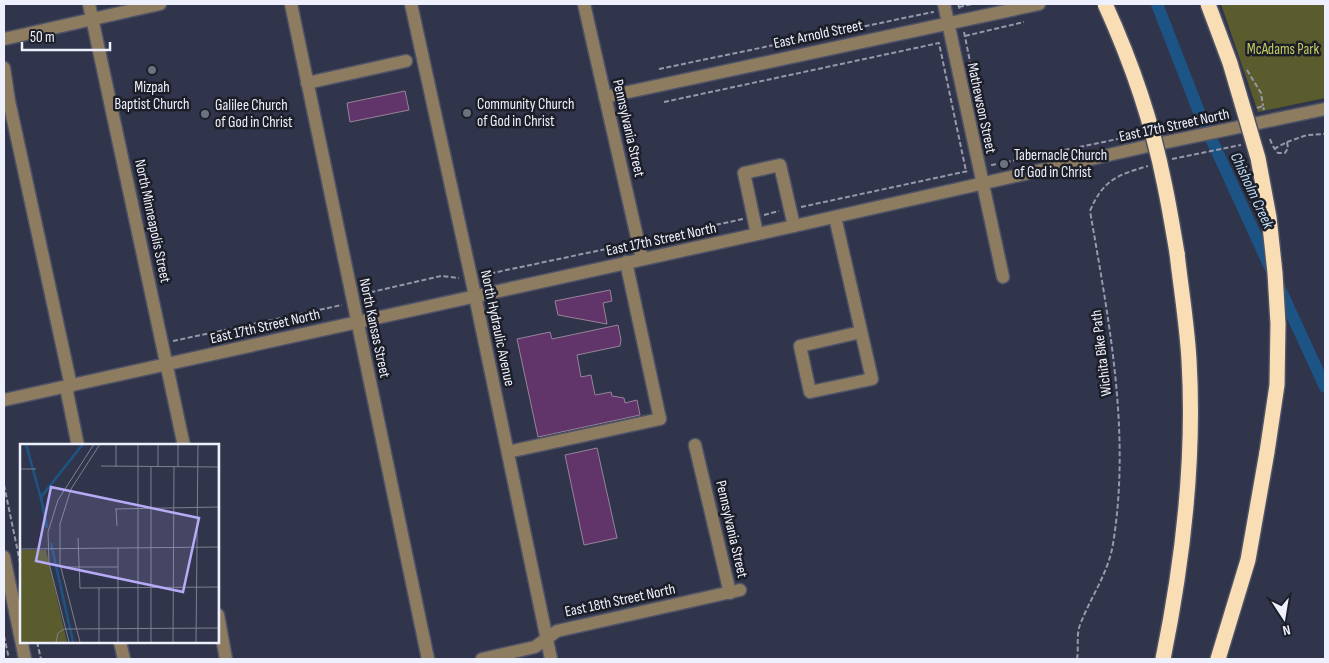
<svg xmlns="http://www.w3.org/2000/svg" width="1329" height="663" font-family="'Sofia Sans Condensed',sans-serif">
<rect width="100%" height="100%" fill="#31354b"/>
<path fill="#5a5c2e" d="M1221,4H1325V98L1258,112Z"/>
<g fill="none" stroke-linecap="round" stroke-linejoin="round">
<path stroke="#1d5486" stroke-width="12" d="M1157,4L1199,112L1325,387"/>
</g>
<g fill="#61356a" stroke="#968399">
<path d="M405,91L409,110L350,122L347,103Z"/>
<path d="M610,290L612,301L603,303L607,324L558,315L555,301Z"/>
<path d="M618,325L621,340L620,346L577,355L581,377L591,375L595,395L611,392L612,396L624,398L625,403L637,400L640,415L538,437L517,339L550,332L552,339Z"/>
<path d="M597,448L617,538L584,545L565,455Z"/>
</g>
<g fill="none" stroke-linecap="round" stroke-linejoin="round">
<defs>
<g id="minor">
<path d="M89,4L184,446"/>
<path d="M291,4L428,659"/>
<path d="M411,4L471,277L551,659"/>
<path d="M584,4L642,259"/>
<path d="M944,4L1003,277"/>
<path d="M4,39L160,4"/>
<path d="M4,68L9,101L71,386"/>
<path d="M307,83L406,61"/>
<path d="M605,97L1039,4"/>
<path d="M835,217L872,379L810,392L800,346L861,332"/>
<path d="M757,234L744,173L780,165L794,226"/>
<path d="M66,387L78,446"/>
<path d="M4,400L794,226L1148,146L1325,109"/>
<path d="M695,445L730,593"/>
<path d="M508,452L660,419L626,262"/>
<path d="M4,557L25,659"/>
<path d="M218,615L226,659"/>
<path d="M120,642L124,659"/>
<path d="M482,659L535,647L557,631L740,590"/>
</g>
<g id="highway">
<path d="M1163,659C1183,561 1195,461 1189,360C1187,324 1181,289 1177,253"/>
<path d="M1218,659L1248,560L1267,452"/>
</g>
</defs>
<use href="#minor" stroke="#4f5367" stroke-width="15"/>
<use href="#highway" stroke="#4f5367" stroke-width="18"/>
<g stroke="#9699aa" stroke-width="2" stroke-dasharray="5 2.5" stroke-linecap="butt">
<path d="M958,4L960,10"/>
<path d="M959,7L972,4"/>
<path d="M964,32L977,96"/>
<path d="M965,36L1024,22"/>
<path d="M659,69L933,12V13"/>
<path d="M1247,70L1261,93L1263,106"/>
<path d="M664,102L939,43L966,171"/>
<path d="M1257,108L1263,106L1264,110"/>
<path d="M1164,129L1231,115"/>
<path d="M1270,139C1272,145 1274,148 1278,153H1285L1288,148L1287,142L1274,149"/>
<path d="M1287,142L1307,135L1325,134"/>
<path d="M1172,159L1241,145"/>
<path d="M992,164V165L1137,135"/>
<path d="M801,207L968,171"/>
<path d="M764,215L779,211"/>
<path d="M650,239L743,219"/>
<path d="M483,275L625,245"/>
<path d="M363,294L441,276L459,278"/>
<path d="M173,341L342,305"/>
<path d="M4,485L21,567"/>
<path d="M4,636L9,659"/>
<path d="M37,642L41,659"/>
<path d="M1077,659C1079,648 1076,635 1080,625C1090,598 1108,574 1113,544C1131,433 1109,321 1090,211C1103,180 1117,175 1148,166"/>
</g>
<use href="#minor" stroke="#8e7c61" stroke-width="12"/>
<use href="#highway" stroke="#f8ddb5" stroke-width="15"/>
<defs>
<g id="highway-bridge">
<path d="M1105,4C1130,59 1152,122 1164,182C1169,205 1173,230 1177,253"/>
<path d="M1208,4L1230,63L1258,158L1269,217L1275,273L1278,324L1277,385L1267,452"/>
</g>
</defs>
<use href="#highway-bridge" stroke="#4f5367" stroke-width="18" stroke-linecap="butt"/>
<use href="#highway-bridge" stroke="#f8ddb5" stroke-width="15"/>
</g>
<g fill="#6b7280" stroke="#1c1e28" stroke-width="2">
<circle cx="152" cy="70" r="5"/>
<circle cx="467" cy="113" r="5"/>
<circle cx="205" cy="114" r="5"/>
<circle cx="1004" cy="164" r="5"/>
</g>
<g text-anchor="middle" stroke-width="5" stroke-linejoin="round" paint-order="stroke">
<g font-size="15" fill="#eef1fd" stroke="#1c1e28">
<text transform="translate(818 34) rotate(-12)" y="5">East Arnold Street</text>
<text transform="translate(982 108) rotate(78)" y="5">Mathewson Street</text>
<text transform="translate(1174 125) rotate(-12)" y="5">East 17th Street North</text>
<text transform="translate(629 128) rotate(77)" y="5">Pennsylvania Street</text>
<text transform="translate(153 221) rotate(78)" y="5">North Minneapolis Street</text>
<text transform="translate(661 239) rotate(-12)" y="5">East 17th Street North</text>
<text transform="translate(265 326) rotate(-13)" y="5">East 17th Street North</text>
<text transform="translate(375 328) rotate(78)" y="5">North Kansas Street</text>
<text transform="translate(498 328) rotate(78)" y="5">North Hydraulic Avenue</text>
<text transform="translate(1101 353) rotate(-97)" y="5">Wichita Bike Path</text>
<text transform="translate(732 529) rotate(77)" y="5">Pennsylvania Street</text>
<text transform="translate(620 600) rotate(-12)" y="5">East 18th Street North</text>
</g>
<g font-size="15" fill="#c6cb61" stroke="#1c1e28">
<text x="1283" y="54">McAdams Park</text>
</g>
<g font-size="15" fill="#eef1fd" stroke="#1c1e28" text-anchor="start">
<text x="152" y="92" text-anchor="middle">Mizpah<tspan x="152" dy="17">Baptist Church</tspan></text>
<text x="477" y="109">Community Church<tspan x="477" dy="17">of God in Christ</tspan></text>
<text x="215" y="110">Galilee Church<tspan x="215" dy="17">of God in Christ</tspan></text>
<text x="1014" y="160">Tabernacle Church<tspan x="1014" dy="17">of God in Christ</tspan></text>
</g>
<g font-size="16" font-style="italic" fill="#bcd9f7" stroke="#1c1e28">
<text transform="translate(1253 190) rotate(65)" y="6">Chisholm Creek</text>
</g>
</g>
<g transform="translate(20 444)">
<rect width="199" height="199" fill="#31354b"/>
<path d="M0,106H26L47,198H0Z" fill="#5a5c2e"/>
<path fill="none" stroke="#1d5486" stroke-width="2.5" d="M6,0L22,58M27,84L21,53L63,0M31,99L53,198"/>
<path fill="none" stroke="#7d8092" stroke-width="1" d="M96,0V23M138,0V23M158,0V23M198,0V198M81,22L198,23M0,25H16M95,65L198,63M96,65L97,82M58,94L60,144L199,143M98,104V198M0,105L199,103M47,123H98M36,198L38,189L44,185L199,184M49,198L29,119L28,88L38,56L74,0M60,198L40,120V80L51,45L80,0M79,198V144M118,198V0M131,198V23M153,198L154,23M176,198L178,0"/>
<path fill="#b7abf8" fill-opacity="0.15" stroke="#b7abf8" stroke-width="2.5" d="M31,43L179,74L163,148L16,117Z"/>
<rect width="199" height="199" fill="none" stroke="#eef1fd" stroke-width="2.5"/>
</g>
<rect width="1329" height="663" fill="none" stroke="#eef1fd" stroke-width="10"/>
<g transform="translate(1284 618) rotate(168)" stroke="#1c1e28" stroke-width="4" paint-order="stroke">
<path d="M0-4L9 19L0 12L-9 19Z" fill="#eef1fd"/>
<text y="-8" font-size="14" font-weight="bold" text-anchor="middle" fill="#eef1fd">N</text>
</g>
<path d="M22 42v8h88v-8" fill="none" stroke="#eef1fd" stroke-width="2.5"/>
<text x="30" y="42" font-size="15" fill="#eef1fd" stroke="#1c1e28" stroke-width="4" paint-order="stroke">50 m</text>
</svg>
